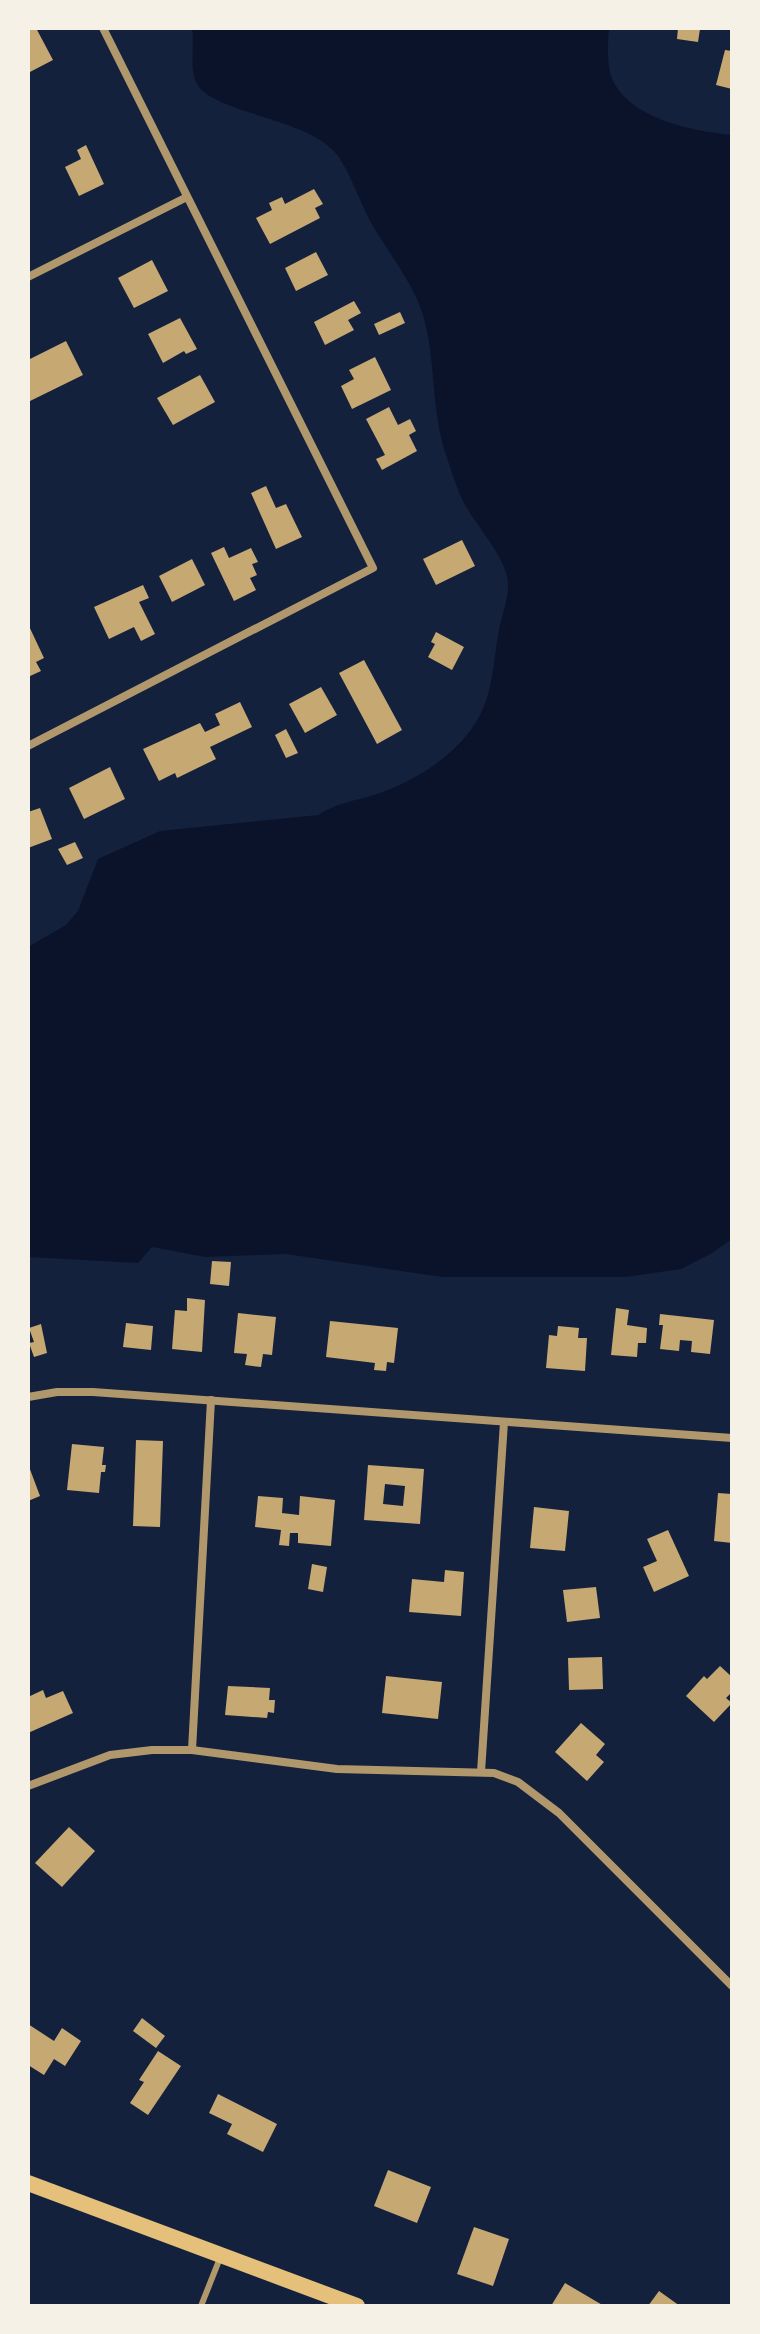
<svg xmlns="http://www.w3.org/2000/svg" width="760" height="2334" font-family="Montserrat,sans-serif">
<rect width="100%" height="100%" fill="#14213d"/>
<path fill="#0b132b" d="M192,28H609C608,42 607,59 610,72C622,118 693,131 732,135V1239L712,1253L681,1269L626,1277H442L286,1254L205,1257L152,1247L138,1263L28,1257V947L66,925L78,911L98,859L160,831L318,815C339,802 351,802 374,795C414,782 458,755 479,717C494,689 493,660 499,630C502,613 511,594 507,576C500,550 477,527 464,503C456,488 451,469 445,452C431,408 436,360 423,315C413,283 390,255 373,226C360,204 352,176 338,156C310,117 210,114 196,82C189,66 195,45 192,28Z"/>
<g fill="#c6a872" fill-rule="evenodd">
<path d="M28,28H36L53,60L28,73Z"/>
<path d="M678,28L700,29L698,42L677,39Z"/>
<path d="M725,50L732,51V89L716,85Z"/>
<path d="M86,145L104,184L79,196L65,167L81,159L77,150Z"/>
<path d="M314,189L323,204L315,208L320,218L270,244L256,218L272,210L269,203L282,197L285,204Z"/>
<path d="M316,252L328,275L296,291L285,268Z"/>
<path d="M152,260L168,291L134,308L118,278Z"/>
<path d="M354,301L361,313L348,320L354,330L325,345L314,322Z"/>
<path d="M400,312L405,323L379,335L374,324Z"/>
<path d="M180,318L197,349L186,354L184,351L163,363L148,334Z"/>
<path d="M66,341L83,375L28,402V360Z"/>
<path d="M375,357L391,390L352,409L341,386L354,379L349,370Z"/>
<path d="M200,375L215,402L173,425L157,398Z"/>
<path d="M389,407L398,425L410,419L416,431L409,435L417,451L382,470L376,459L385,455L366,419Z"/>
<path d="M266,486L276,508L286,504L302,537L276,549L251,493Z"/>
<path d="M462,540L475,566L436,585L423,559Z"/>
<path d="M224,547L229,558L251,548L258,562L252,564L257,575L250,578L256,590L234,601L211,553Z"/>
<path d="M192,559L205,585L172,602L159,576Z"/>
<path d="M143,585L149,598L139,602L155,634L141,641L134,627L109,639L94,607Z"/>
<path d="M28,624L44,658L36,662L41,671L28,677Z"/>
<path d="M436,632L464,647L452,670L428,657L435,644L431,642Z"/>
<path d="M364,660L402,730L377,744L339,673Z"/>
<path d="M321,687L337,715L305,733L289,704Z"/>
<path d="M240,702L252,727L210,747L216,759L177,778L175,773L159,781L143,749L200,723L205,732L220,725L215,714Z"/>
<path d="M286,729L298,753L286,758L275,735Z"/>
<path d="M110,767L125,799L84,819L69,788Z"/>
<path d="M40,808L52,839L28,848V812Z"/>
<path d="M75,842L83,858L67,865L58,849Z"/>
<path d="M212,1261L231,1262L229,1286L210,1284Z"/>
<path d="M187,1298L205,1300L202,1352L172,1349L175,1310L187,1311Z"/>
<path d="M616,1308L629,1310L627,1325L647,1328L646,1343H638L637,1357L611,1355Z"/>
<path d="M238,1313L276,1317L272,1355L263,1354L261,1367L245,1365L247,1354L234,1353Z"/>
<path d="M660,1314L714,1320L710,1354L691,1352L692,1341L680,1340L679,1351L660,1349L663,1325H659Z"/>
<path d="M330,1321L398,1328L394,1363L387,1362L386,1371L374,1370L375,1363L326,1357Z"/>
<path d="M126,1323L153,1326L151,1350L123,1347Z"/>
<path d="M41,1324L47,1353L34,1357L29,1343L34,1342L29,1328Z"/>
<path d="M558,1326L579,1328L578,1338H587L585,1371L546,1368L549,1335L557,1336Z"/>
<path d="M136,1440L163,1441L160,1527L133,1526Z"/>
<path d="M72,1444L104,1447L102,1465H106L105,1472H101L99,1493L67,1490Z"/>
<path d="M28,1464L40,1496L28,1501Z"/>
<path d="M368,1465L424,1469L420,1524L364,1520ZM385,1484L405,1486L403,1506L383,1504Z"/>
<path d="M718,1493L732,1494V1543L714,1541Z"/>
<path d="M258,1496L283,1498L282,1513L299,1515L300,1496L335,1500L331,1546L298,1543V1533H290L289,1546L279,1545L281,1530L255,1527Z"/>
<path d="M534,1507L569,1511L565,1551L530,1548Z"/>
<path d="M668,1530L689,1576L654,1592L643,1567L657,1561L647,1539Z"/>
<path d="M312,1564L327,1567L323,1592L308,1589Z"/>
<path d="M445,1570L464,1572L461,1616L409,1612L412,1579L444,1582Z"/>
<path d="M596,1587L600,1618L567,1622L563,1590Z"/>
<path d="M602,1657L603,1689L569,1690L568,1658Z"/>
<path d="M720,1666L732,1677V1692L726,1698L732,1703L714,1722L686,1696L704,1676L707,1679Z"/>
<path d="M386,1676L442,1682L438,1719L382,1713Z"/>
<path d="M228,1686L270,1688L269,1700H275L274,1713L268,1712L267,1718L225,1715Z"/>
<path d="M43,1690L46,1698L63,1691L73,1713L28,1733V1697Z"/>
<path d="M581,1723L605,1744L596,1755L604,1762L587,1781L555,1752Z"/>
<path d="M69,1827L95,1851L62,1887L35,1863Z"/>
<path d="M142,2018L165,2036L156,2048L133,2031Z"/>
<path d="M28,2024L54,2041L62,2028L81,2041L65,2066L54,2059L44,2075L28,2065Z"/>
<path d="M158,2051L181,2066L148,2115L130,2103L144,2082L139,2080Z"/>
<path d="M218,2094L277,2124L263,2152L227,2134L232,2124L209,2113Z"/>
<path d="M388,2170L431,2187L417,2223L374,2206Z"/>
<path d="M474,2227L509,2239L493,2286L457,2274Z"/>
<path d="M565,2283L604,2306H551Z"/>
<path d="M659,2291L680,2306H648Z"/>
</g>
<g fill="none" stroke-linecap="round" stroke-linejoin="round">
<path stroke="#b1986c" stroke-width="6" d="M201,2306L220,2258"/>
<g stroke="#b1986c" stroke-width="8">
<path d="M28,277L187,197"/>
<path d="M28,746L373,568L103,28"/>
<path d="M28,1397L57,1392H93L732,1438"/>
<path d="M192,1750L211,1400"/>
<path d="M481,1772L504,1422"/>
<path d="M28,1786L110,1755L152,1750H192L337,1769L494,1773L518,1782L559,1813L732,1986"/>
</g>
<path stroke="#e5c07b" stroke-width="16" d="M28,2183L357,2306"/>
</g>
<rect width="760" height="2334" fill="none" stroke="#f6f1e7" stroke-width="60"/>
</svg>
